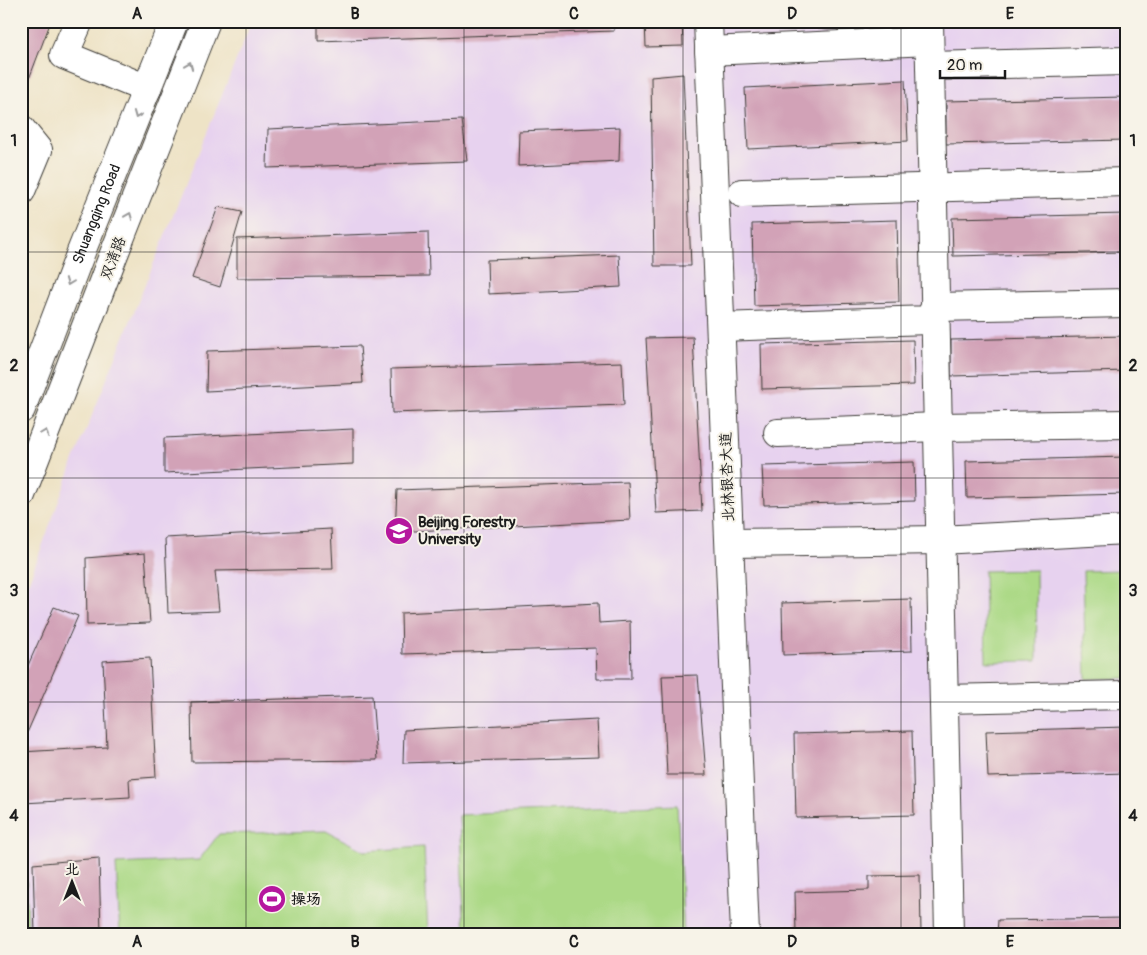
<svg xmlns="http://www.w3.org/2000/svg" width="1147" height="955" font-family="Pangolin,'LXGW WenKai TC',sans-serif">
<rect width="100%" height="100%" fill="#f7f3e8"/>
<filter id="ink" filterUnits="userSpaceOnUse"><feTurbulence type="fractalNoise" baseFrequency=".02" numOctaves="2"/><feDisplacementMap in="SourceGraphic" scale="10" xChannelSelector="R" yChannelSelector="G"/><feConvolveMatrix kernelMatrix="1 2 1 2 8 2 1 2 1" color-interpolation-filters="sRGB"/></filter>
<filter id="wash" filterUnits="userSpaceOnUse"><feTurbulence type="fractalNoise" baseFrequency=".0096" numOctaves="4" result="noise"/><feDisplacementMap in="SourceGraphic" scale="20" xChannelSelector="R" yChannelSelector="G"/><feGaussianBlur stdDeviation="1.12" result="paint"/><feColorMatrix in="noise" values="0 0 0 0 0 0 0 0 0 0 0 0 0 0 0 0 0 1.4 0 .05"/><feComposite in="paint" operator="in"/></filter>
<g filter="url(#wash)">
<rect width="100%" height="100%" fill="#eee3c6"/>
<path fill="#e7d2ef" d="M252,21H1126V934H21V603L74,460Z"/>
<g fill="#acd986" stroke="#647a51">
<path d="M1036,570L1037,661L986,662L984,571Z"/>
<path d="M1126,570V678L1086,679L1083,571Z"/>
<path d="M677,805L684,934H465L459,815Z"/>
<path d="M21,824L25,825L28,934H21Z"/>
<path d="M326,831L364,851L424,847L428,934H120L116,864L199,860L219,834Z"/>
</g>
<g id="blocks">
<g fill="#d2a2b7">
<path d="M21,21H51L24,92L21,91Z"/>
<path d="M318,21H614V31L318,41Z"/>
<path d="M645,21H682L683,46L646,47Z"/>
<path d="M683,74L691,266H654L651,77Z"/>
<path d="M905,80L908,141L748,149L745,88Z"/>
<path d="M1126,97V140L946,144V101Z"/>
<path d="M462,120L467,161L267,168L268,129Z"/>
<path d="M620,127L619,161L518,166L519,131Z"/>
<path d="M218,207L242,212L220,287L192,278Z"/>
<path d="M1126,214V252L953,256L952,218Z"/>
<path d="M897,220L899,302L754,306L752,224Z"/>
<path d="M428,232L429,276L237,278V239Z"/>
<path d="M619,255L621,287L488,294L487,260Z"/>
<path d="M1126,336V371L951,376V340Z"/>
<path d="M693,337L702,511L656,513L646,338Z"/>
<path d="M913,340L914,385L762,389L761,344Z"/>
<path d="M360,346L363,383L206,391L207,351Z"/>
<path d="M622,362L624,405L392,413L391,369Z"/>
<path d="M353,429V464L164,473V438Z"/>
<path d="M1126,457V494L967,498L966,461Z"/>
<path d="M914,462L915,501L764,505L762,466Z"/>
<path d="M628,482L630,520L395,532L397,490Z"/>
<path d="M331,529L333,569L215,571L219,611L168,613L165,538Z"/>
<path d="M145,553L150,623L87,625L86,558Z"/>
<path d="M911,599L912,651L783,655L782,603Z"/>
<path d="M598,603L599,623L630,621L631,679H597L596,648L402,654L401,613Z"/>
<path d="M54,607L78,616L27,733L21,731V681Z"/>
<path d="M150,658L156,777L129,779L130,797L23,803L21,752L107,747L103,661Z"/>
<path d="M698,675L706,775H667L662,676Z"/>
<path d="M372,696L377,760L192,762L191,702Z"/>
<path d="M597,720L599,757L403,763L404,730Z"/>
<path d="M1126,727V773L988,777L986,731Z"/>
<path d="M912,731L914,815L796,818L794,734Z"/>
<path d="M99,858L101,934H35L33,864Z"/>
<path d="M920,875L921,934H872V931L796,933L795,892L869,890V876Z"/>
<path d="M1126,918V934H997L998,920Z"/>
</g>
</g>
</g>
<g filter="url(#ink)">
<use href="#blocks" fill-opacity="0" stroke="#3c3a36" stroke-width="1"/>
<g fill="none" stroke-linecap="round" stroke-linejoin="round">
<defs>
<g id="minor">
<path d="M79,21L64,55L147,89"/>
<path d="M708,21L745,934"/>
<path d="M929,21L949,934"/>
<path d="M709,51L929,41"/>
<path d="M930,66L1126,61"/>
<path d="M21,129L38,150L21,191"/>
<path d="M742,193L1126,182"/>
<path d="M721,327L929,320L935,307L1126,303"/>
<path d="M778,433L938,427L1126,424"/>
<path d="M730,543L940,540L1126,530"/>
<path d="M944,699L1126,695"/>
</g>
<g id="major">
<path id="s1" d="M21,409L81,252L174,21"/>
<path d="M21,495L110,264L206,21"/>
</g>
</defs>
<use href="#minor" stroke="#3c3a36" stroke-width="30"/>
<use href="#major" stroke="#3c3a36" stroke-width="30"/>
<use href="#minor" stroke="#fff" stroke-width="28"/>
<use href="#major" stroke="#fff" stroke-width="28"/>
</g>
<defs><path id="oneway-chevron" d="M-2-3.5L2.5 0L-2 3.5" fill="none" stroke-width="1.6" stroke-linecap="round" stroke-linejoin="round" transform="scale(1.25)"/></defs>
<g stroke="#999">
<use href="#oneway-chevron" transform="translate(189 65) rotate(-68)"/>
<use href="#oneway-chevron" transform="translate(137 115) rotate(112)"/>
<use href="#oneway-chevron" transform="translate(129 216) rotate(-68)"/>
<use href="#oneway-chevron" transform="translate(69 282) rotate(111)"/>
<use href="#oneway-chevron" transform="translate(45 433) rotate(-69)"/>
</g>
</g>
<path fill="none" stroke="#1c1c1c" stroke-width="1" stroke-opacity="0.55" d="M246,21V934M464,21V934M683,21V934M901,21V934M21,252H1126M21,478H1126M21,702H1126"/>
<defs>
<symbol id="university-disc" viewBox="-11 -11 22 22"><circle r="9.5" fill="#b5179e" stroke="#f7f3e8"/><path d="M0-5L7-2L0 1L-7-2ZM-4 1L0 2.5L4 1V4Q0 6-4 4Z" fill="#fff"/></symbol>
<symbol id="stadium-disc" viewBox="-11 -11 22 22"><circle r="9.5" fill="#b5179e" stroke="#f7f3e8"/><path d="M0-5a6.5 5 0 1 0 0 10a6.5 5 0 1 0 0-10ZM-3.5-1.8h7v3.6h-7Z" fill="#fff"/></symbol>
</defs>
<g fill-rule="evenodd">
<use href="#university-disc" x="383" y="515" width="32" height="32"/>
<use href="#stadium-disc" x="256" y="883" width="32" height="32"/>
</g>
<g text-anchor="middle" stroke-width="4" stroke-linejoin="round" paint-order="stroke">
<g font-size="15" fill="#1c1c1c" stroke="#f7f3e8">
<text dy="5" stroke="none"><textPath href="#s1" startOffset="209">Shuangqing Road</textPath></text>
<text transform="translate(113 258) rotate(-69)" y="5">双清路</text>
<text transform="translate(727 477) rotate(-92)" y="5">北林银杏大道</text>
</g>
<g font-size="15" font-weight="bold" fill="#1c1c1c" stroke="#f7f3e8" text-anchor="start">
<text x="418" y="527">Beijing Forestry<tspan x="418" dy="17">University</tspan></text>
<text x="291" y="904">操场</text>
</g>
</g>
<rect width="1147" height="955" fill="none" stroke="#f7f3e8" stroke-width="55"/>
<g transform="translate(72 882)" stroke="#f7f3e8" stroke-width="4" paint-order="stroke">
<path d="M0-4L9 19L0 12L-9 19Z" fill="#1c1c1c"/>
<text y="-8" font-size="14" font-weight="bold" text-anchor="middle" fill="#1c1c1c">北</text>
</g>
<path d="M940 70v8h65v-8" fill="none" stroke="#1c1c1c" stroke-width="2.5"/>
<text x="947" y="70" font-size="15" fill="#1c1c1c" stroke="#f7f3e8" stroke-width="4" paint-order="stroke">20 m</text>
<rect x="28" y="28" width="1092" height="900" fill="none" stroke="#1c1c1c" stroke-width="2"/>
<g font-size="16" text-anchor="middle" font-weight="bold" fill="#1c1c1c">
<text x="137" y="19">A</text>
<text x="355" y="19">B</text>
<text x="574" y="19">C</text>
<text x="792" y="19">D</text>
<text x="1010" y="19">E</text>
<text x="14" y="146">1</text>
<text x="1133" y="146">1</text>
<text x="14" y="371">2</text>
<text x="1133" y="371">2</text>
<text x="14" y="596">3</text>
<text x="1133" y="596">3</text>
<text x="14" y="821">4</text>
<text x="1133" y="821">4</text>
<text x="137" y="947">A</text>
<text x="355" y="947">B</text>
<text x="574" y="947">C</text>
<text x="792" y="947">D</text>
<text x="1010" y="947">E</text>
</g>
</svg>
